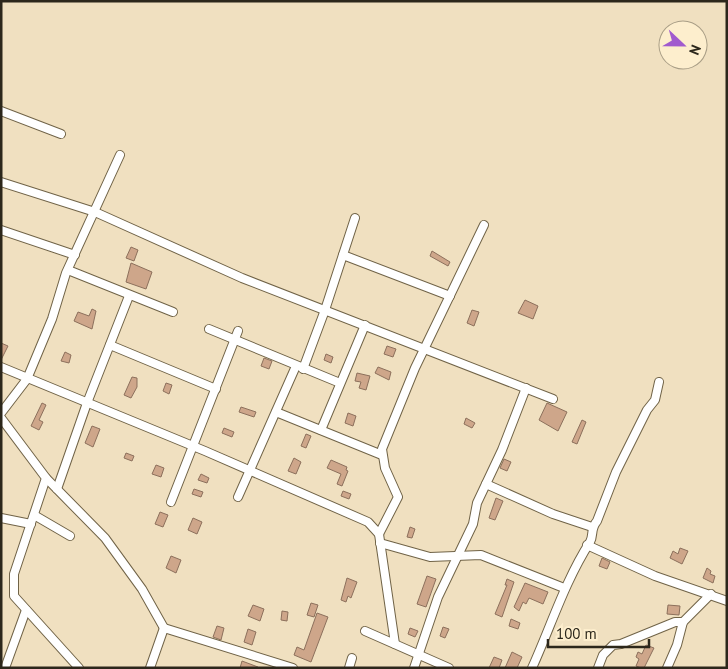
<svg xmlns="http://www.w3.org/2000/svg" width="728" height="669" font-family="'PT Sans',sans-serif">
<rect width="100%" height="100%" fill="#f0e0c0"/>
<g fill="#cea68a" stroke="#8c705c">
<path d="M131,247L138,250L134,261L126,258Z"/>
<path d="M432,251L450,262L448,266L430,256Z"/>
<path d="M131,263L152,272L146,289L126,282Z"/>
<path d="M525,300L538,306L533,319L518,313Z"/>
<path d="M92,309L96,311L92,329L74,321L78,312L89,316Z"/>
<path d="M472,310L479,312L474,326L467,323Z"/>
<path d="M1,343L8,346L1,360Z"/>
<path d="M387,346L396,349L393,357L384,354Z"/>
<path d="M65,352L71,355L69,363L61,361Z"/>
<path d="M326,354L333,357L331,363L324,360Z"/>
<path d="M264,358L272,361L269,369L261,366Z"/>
<path d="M378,367L391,372L389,380L375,373Z"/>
<path d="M357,373L370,376L366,390L359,388L361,382L355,381Z"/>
<path d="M132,377L137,378V387L131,398L124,395Z"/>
<path d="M166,383L172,385L169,394L163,391Z"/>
<path d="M42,403L46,405L39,420L43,422L39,430L31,426Z"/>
<path d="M547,403L567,412L558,431L539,420Z"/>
<path d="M241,407L256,412L254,417L239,412Z"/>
<path d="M348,413L356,416L353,426L345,423Z"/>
<path d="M466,418L475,423L472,428L464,424Z"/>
<path d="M582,420L586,422L577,444L572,442Z"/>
<path d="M92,426L100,429L93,447L85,443Z"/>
<path d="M224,428L234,432L232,437L222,433Z"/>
<path d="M306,434L311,436L306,448L301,446Z"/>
<path d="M126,453L134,456L132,461L124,458Z"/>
<path d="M294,458L301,462L296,474L288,471Z"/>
<path d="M504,459L511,462L507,471L500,468Z"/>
<path d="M331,460L347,467L346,470L348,471L342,486L337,484L341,474L327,468Z"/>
<path d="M156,465L164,468L161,477L152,474Z"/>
<path d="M201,474L209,478L207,483L198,480Z"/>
<path d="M194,489L203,492L201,497L192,494Z"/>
<path d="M343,491L351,494L349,499L341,496Z"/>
<path d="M496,498L503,501L495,520L489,518Z"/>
<path d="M160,512L168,515L163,527L155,524Z"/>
<path d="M193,518L202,522L197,534L188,530Z"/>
<path d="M410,527L415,529L412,538L407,537Z"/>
<path d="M680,548L688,551L682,564L670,558L673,551L678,554Z"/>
<path d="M171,556L181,560L176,573L166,568Z"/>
<path d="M602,558L610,562L607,569L599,566Z"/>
<path d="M707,568L711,571L710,574L715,576L713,583L703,578Z"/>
<path d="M427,576L436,579L426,607L417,604Z"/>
<path d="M347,578L357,582L351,598L348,596L346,602L341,600Z"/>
<path d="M507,579L514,582L502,617L495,614L507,585H505Z"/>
<path d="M525,583L548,592L543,604L529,598L526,604L523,602L519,611L514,607Z"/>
<path d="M311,603L318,605L314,617L307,615Z"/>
<path d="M253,605L264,609L260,621L248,616Z"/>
<path d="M668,605L680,606L679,615L667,614Z"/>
<path d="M282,611L288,612L287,621L281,620Z"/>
<path d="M317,613L328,617L311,662L294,655L297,647L304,650Z"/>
<path d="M511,619L520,623L518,629L509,626Z"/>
<path d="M217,626L224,628L221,640L213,637Z"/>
<path d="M443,627L449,629L445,638L440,636Z"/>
<path d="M410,628L418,631L415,637L408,634Z"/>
<path d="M248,629L256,632L252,645L244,642Z"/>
<path d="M646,645L654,648L644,668H641L636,666L639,659L636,657L638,652L642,654Z"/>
<path d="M512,652L522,657L517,668H505Z"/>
<path d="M494,657L502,660L499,668H489Z"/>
<path d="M242,661L258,667V668H240Z"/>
</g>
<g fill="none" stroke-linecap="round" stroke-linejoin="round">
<defs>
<g id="minor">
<path d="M1,111L61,134"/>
<path d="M1,182L95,212L242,278L553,399"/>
<path d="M1,230L75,255"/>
<path d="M343,255L450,296"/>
<path d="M68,270L173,312"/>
<path d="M209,329L340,383"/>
<path d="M110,345L216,389"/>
<path d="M1,367L205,451L368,522L379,534L395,644"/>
<path d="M303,369L325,310L355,218"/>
<path d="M276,412L382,455"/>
<path d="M1,413L27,379L52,319L66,273L120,155"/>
<path d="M1,418L46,478L14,574V596L79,668"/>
<path d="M321,430L365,325"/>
<path d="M46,478L105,538L142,589L164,628"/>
<path d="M486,484L553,514L592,527"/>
<path d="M57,489L87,403L129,296"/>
<path d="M238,497L296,366"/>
<path d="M171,502L238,331"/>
<path d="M34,515L70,536"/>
<path d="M1,518L31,524"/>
<path d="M379,534L398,497L385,468L382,449L415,368L484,225"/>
<path d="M380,543L430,557L481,555L564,588"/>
<path d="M587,545L655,576L727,601"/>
<path d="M365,631L449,668"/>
<path d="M5,668L26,610"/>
<path d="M150,668L164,628L293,668"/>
<path d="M349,668L352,658"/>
<path d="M414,668L438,597L473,524L477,503L502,450L526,388"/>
<path d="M532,668C551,626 565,581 590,542C594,535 590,529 597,521L616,472L647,410L655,400L659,382"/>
<path d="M598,668L603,655L613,645L621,644L675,622H683"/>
<path d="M667,668L677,645L683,622L711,594"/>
</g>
</defs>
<use href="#minor" stroke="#706347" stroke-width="10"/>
<use href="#minor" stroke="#fff" stroke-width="8"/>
</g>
<rect width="728" height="669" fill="none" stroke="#2c271b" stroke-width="5"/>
<g transform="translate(683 45) rotate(112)"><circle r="24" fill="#fdeecd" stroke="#a99e86"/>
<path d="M0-4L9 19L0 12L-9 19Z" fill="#a15ace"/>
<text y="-8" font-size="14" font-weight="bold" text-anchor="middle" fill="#2c271b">N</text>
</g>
<path d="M548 639v8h101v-8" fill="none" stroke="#2c271b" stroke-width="2.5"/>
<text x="556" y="639" font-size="15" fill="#2c271b" stroke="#fdeecd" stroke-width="4" paint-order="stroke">100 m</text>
</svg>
